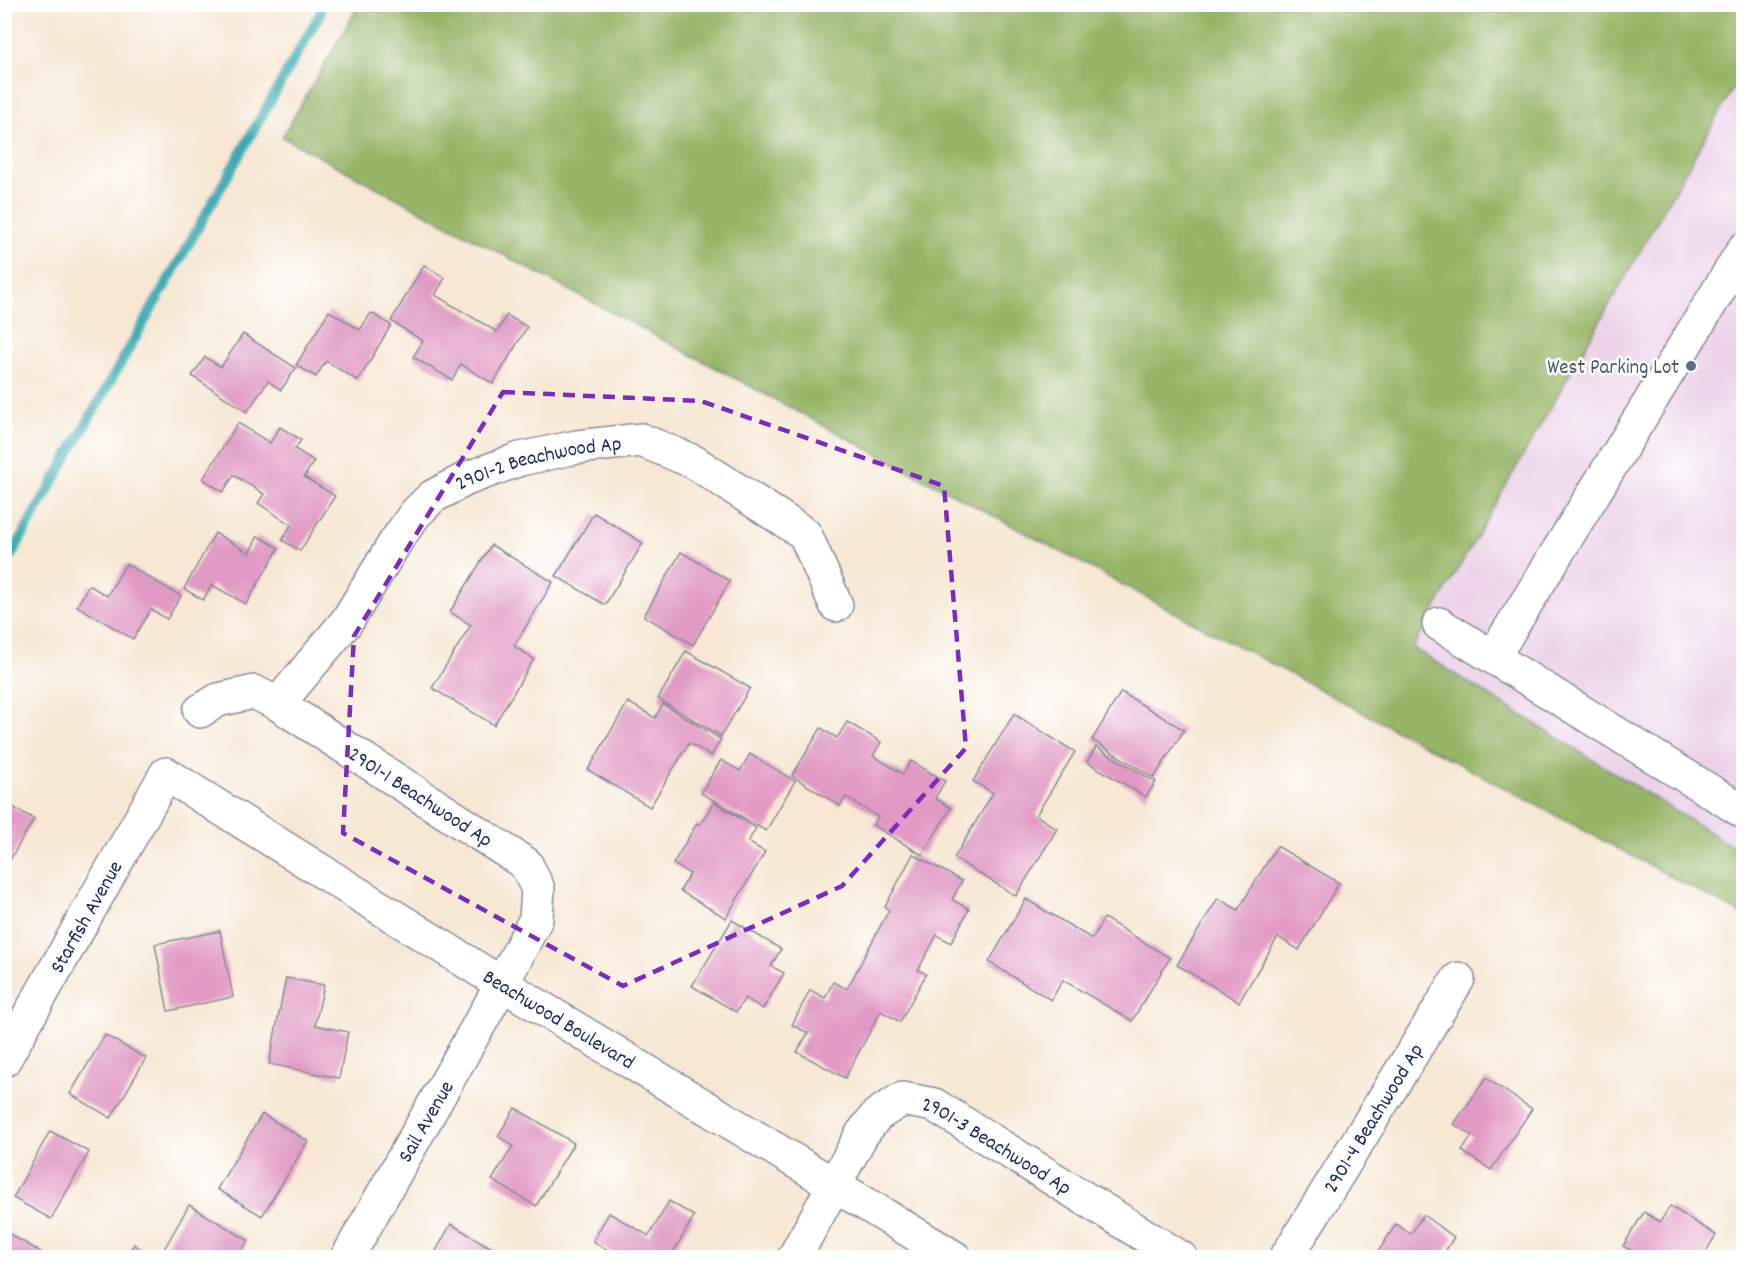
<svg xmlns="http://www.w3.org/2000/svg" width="1748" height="1262" font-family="Dekko,sans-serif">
<rect width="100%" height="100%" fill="#fff"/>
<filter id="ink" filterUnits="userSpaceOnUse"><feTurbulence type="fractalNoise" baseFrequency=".0167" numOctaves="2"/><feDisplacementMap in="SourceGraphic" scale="12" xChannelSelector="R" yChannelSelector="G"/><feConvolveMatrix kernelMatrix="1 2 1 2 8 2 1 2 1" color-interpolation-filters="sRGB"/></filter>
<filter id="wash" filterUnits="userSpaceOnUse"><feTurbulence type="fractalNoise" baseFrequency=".008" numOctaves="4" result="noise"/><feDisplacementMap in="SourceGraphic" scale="24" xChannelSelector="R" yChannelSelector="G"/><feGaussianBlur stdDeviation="1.35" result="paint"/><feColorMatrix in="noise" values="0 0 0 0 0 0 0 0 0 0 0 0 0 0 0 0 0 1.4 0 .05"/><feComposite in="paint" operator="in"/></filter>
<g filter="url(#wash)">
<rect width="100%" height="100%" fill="#f7e7d3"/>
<path fill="#edd1e9" d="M1743,71V853L1413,648Z"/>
<path fill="#97b567" stroke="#597262" stroke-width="1.5" d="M359,5H1743V71L1413,648L1743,853V915L282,137Z"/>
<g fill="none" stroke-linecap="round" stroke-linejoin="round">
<path stroke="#3aacb3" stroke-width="10" d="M4,568L321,12"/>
</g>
<g id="blocks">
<g fill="#e19ac5">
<path d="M424,265L445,278L435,295L497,332L507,315L527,327L493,384L461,364L452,380L413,357L423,341L391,321Z"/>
<path d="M329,311L360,330L371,313L391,325L358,381L326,361L316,377L296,365Z"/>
<path d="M243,334L296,368L281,390L268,381L247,412L192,376L205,357L221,367Z"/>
<path d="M238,423L270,443L280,427L301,440L295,449L314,461L304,477L335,496L300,551L282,540L291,525L258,503L264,494L234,475L223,492L203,479Z"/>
<path d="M594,513L643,543L605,605L556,576Z"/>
<path d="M215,533L249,553L258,536L279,548L246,604L212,585L203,600L184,589Z"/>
<path d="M491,545L553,582L514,646L534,659L494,725L432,688L471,625L450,612Z"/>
<path d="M681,552L730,581L693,645L644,616Z"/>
<path d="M126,564L181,596L167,619L151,609L133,639L77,606L89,585L107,596Z"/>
<path d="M686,651L750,688L721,736L658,699Z"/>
<path d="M1121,692L1184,730L1154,778L1092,740Z"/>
<path d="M628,702L655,718L663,704L721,739L711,756L689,743L650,807L588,770Z"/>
<path d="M1014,714L1075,752L1036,815L1057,829L1016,896L954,858L993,793L973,781Z"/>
<path d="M847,722L881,742L873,756L903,774L911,761L945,781L935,798L951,808L922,855L873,825L878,817L846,797L840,806L792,776L821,728L837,738Z"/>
<path d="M1096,747L1156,782L1146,797L1087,762Z"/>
<path d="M750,754L795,781L766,831L701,793L721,760L740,771Z"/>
<path d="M4,802L34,819L4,870Z"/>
<path d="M714,802L756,828L748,842L765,852L726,918L680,891L690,874L673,864L697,823L700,825Z"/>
<path d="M1277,846L1339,883L1299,950L1278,937L1239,1002L1177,965L1218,898L1238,910Z"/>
<path d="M913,854L962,881L952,900L969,909L951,943L937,935L918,970L926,974L900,1022L881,1011L845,1078L797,1052L808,1033L792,1025L810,990L825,998L833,982L847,989L889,910L885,907Z"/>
<path d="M1026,899L1092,939L1104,918L1170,958L1132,1021L1063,980L1051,1000L989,962Z"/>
<path d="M732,920L781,949L771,966L784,973L763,1009L745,998L736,1012L692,986Z"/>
<path d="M220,931L233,997L168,1011L155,944Z"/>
<path d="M286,978L324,985L315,1025L348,1032L339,1078L269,1064Z"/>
<path d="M105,1035L146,1058L111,1118L70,1094Z"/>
<path d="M1486,1078L1532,1109L1491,1170L1462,1151L1472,1136L1454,1124Z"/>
<path d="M515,1108L574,1143L536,1206L492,1180L513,1146L498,1136Z"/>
<path d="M262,1114L308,1141L262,1216L217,1189Z"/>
<path d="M50,1131L89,1152L51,1219L13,1198Z"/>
<path d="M669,1201L694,1216L670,1258H620L593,1241L609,1213L649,1236Z"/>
<path d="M189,1205L248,1240L238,1258H174L163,1251Z"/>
<path d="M1670,1206L1716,1235L1702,1258H1634L1636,1254L1623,1246L1644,1212L1660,1222Z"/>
<path d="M1423,1215L1454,1237L1446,1250L1458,1258H1374L1396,1224L1411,1234Z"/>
<path d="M451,1224L495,1250L491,1258H432Z"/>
<path d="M4,1231L41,1252L38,1258H4Z"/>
<path d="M134,1244L153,1258H125Z"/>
</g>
</g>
</g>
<g filter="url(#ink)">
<use href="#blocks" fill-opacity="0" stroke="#898b98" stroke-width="1.5"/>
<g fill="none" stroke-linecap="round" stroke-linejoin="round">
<defs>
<g id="minor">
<path d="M1439,624L1744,812"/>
<path d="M1493,657L1744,249"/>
<path id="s1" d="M278,704L347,621L396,541L415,514L432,497L466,479L520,459L577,447L641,440L694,462L805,534L836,605"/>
<path id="s2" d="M200,711L218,700L254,692L278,704L526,864L538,889L536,919L502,984L347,1258"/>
<path id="s3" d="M4,1060L166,774L502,984L955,1258"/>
<path id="s4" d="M794,1258L862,1134L877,1115L902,1099L934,1105L1181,1258"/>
<path id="s5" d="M1286,1258L1458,979"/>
</g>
</defs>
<use href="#minor" stroke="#898b98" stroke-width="36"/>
<use href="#minor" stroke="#fff" stroke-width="33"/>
</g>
</g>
<path fill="none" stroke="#7b2cbf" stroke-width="4.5" stroke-dasharray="12 8" stroke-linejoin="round" d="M503,392L701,401L944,486L966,748L842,886L623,986L343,833L354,636Z"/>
<circle fill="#5c6f8a" stroke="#fff" stroke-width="2" cx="1691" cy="366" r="6"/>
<g text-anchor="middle" stroke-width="5" stroke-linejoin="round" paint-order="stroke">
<g font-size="21" fill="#4e5e75" stroke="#fff" text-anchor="end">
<text x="1679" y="373">West Parking Lot</text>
</g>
<g font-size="21" fill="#1b2f5e" stroke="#fff">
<text dy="7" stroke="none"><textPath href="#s1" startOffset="372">2901-2 Beachwood Ap</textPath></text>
<text dy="7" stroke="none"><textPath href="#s2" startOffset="255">2901-1 Beachwood Ap</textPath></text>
<text dy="7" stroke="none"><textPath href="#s3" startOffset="165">Starfish Avenue</textPath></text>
<text dy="7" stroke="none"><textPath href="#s3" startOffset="792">Beachwood Boulevard</textPath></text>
<text dy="7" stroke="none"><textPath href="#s5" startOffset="165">2901-4 Beachwood Ap</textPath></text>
<text transform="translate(425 1121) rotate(-60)" y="7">Sail Avenue</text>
<text dy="7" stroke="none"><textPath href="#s4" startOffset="302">2901-3 Beachwood Ap</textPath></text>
</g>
</g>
<rect width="1748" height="1262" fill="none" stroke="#fff" stroke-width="24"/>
</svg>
